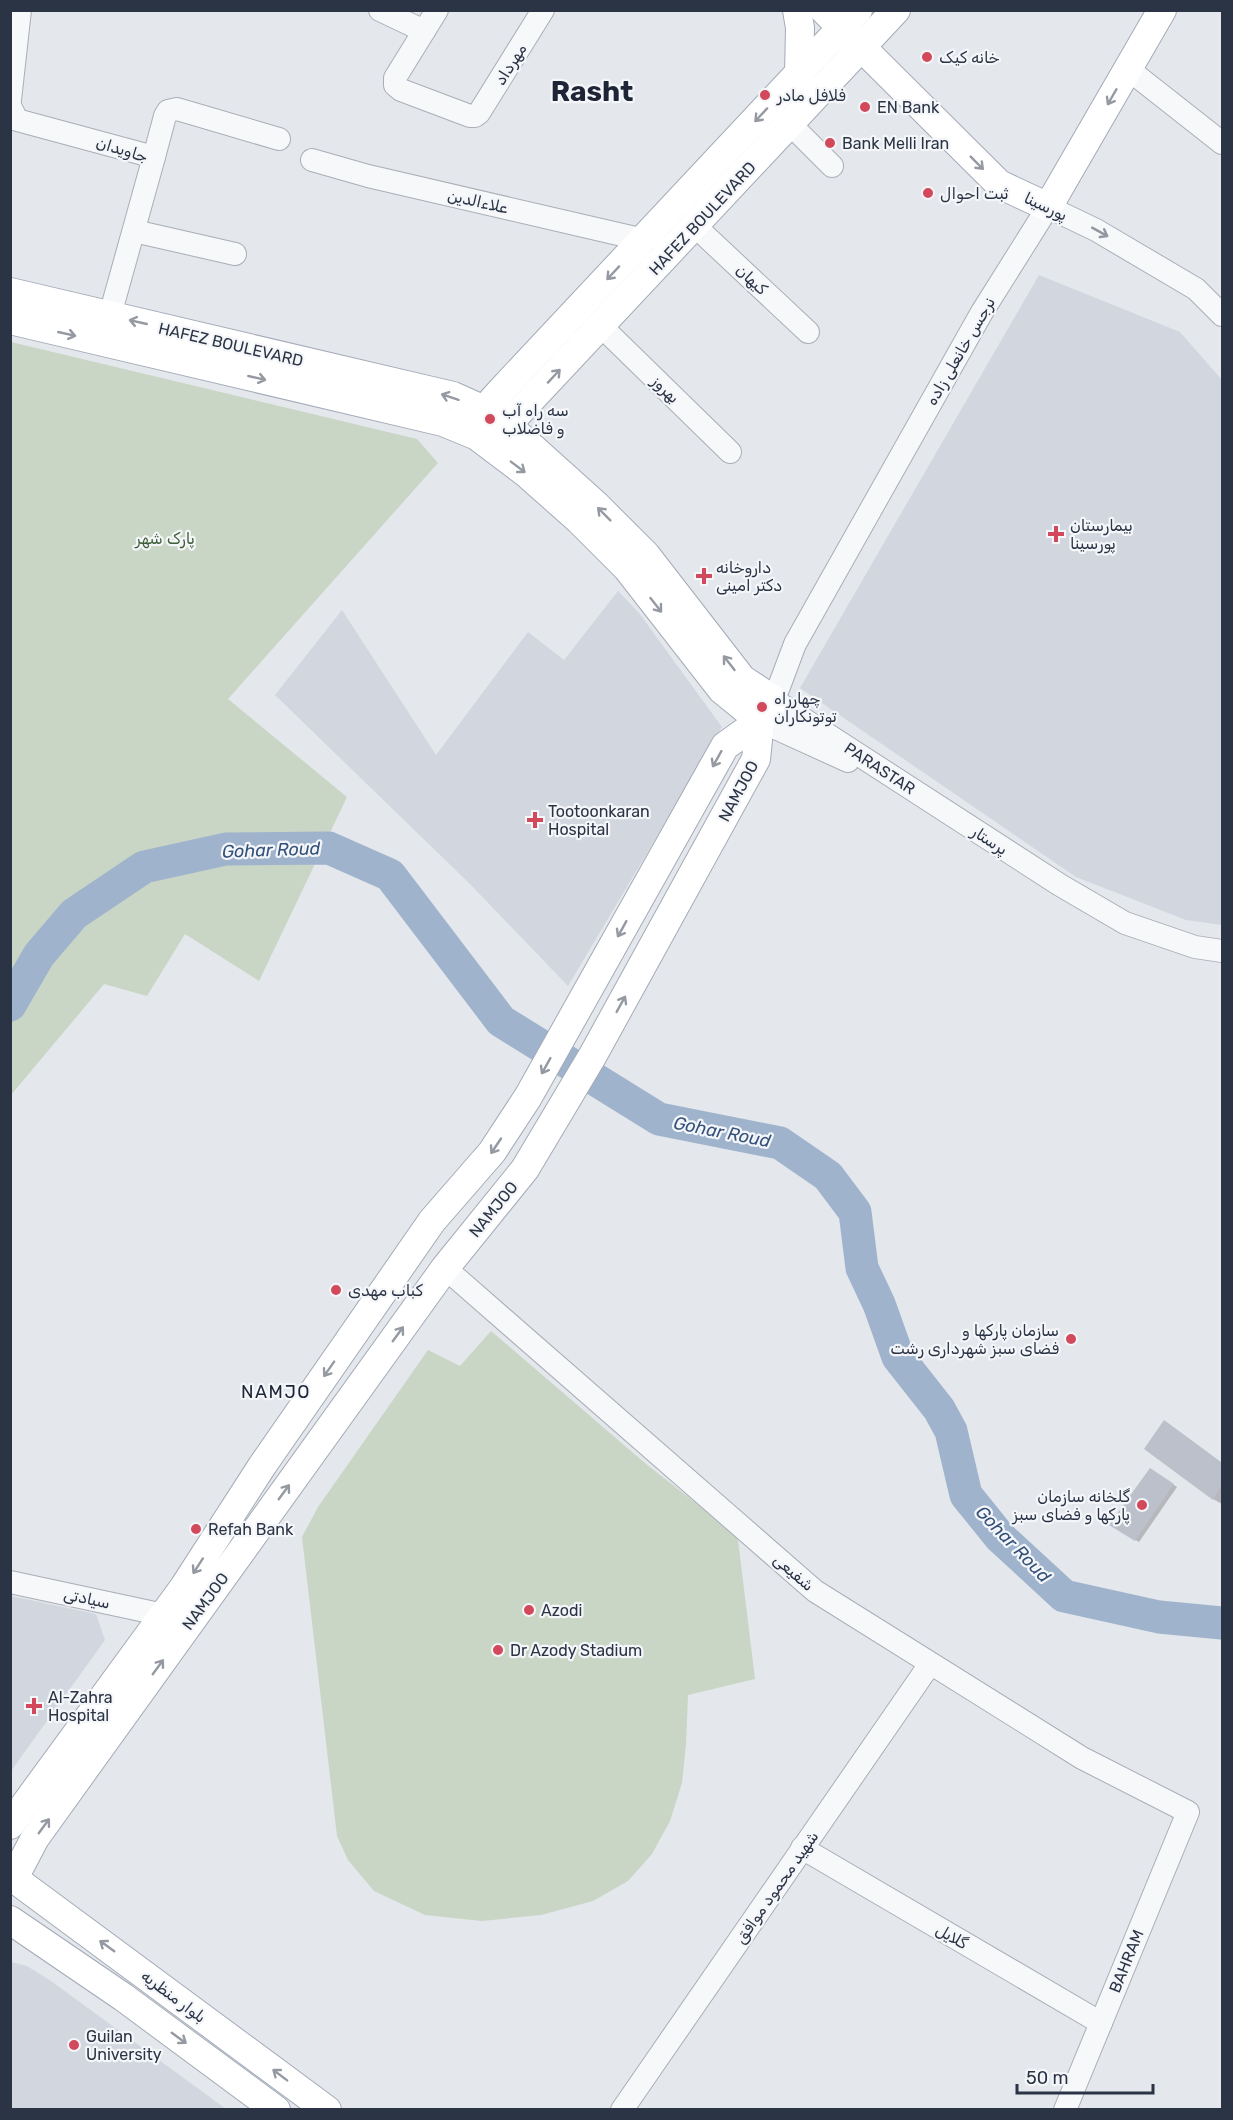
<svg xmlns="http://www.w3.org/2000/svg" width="1233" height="2120" font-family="Rubik,Vazirmatn,sans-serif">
<rect width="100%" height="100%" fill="#e4e7ec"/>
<g fill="#d2d6de">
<path d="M1039,275L1180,332L1222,380V925L1186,920L1076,877L800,688Z"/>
<path d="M618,591L639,613L722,727L568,986L470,884L275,695L342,610L436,755L528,632L564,660Z"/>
<path d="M11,1596L96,1614L105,1640L11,1771Z"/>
<path d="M11,1962L27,1966L51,1981L226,2109H11Z"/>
</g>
<g fill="#c9d6c5">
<path d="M11,342L417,439L438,463L228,699L347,797L259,981L185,934L147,996L104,984L11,1095Z"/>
<path d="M491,1331L646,1464L729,1529L738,1540L755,1679L688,1695L686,1744L682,1783L670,1821L652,1854L628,1881L593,1901L541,1915L482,1921L425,1915L374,1891L348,1860L337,1836L302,1537L318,1507L428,1350L460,1366Z"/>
</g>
<g fill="#0003">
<path d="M1177,1430L1222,1463V1504L1213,1499Z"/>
<path d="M1151,1470L1177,1487L1139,1542L1111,1525Z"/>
</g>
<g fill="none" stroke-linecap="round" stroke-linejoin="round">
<path stroke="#9fb4cc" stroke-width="33" d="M10,1005L39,955L74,914L144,867L226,849L329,848L390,875L501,1021L659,1119L780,1143L828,1176L855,1212L862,1268L879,1304L898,1357L939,1409L951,1431L966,1495L1000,1537L1064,1596L1159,1617L1222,1623"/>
</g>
<g fill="#bbc0ca">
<path d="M1164,1420L1222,1463V1484L1213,1500L1144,1449Z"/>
<path d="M1150,1468L1174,1484L1135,1541L1109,1525Z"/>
</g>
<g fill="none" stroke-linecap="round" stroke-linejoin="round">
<defs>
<g id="minor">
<path d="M380,10L424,31"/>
<path d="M437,10L395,78V85L401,90L470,116H475L479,113L543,10"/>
<path d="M1128,69L1222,143"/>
<path d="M10,100L20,10"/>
<path d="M10,106L17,120L154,157L110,315"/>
<path d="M790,124L832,166"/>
<path d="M154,157L165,116L168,111L177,109L279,139"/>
<path d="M312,160L368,176L644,240"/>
<path d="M695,226L808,332"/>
<path d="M134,231L235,254"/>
<path d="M1222,315L1196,289L1096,230L1048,207L982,312L795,644L774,700L1060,885L1125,923L1195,947L1222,951"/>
<path d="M601,326L730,452"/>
<path d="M760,721L848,761"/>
<path d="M445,1268L815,1591L1082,1758L1188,1812L1065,2110"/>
<path d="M10,1582L164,1615"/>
<path d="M802,1848L1101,2023"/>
<path d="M622,2110L930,1664"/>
</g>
<g id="major">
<path d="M797,10L800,28L799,74"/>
<path d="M824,10L999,184L1048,207L1162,10"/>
<path d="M10,292L453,396L484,410L507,425L597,506L646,555L742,679L774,700L760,721L725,746L528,1097L492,1152L432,1221L262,1466L184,1587L10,1825"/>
<path d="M10,320L443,422L477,436L526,473L579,520L627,568L722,690L760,721"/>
<path d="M479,427L484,410L500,392L858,10"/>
<path d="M490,432L507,425L896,10"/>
<path d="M15,1876L35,1838L445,1268L525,1169L593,1055L756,759L760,721"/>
<path d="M20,1883L327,2110"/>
<path d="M10,1920L123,1997L276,2110"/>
</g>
</defs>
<use href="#minor" stroke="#a9aeb7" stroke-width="24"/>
<use href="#major" stroke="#a3abb8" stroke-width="30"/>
<use href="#minor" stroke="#f7f8fa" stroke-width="22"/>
<use href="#major" stroke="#fff" stroke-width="28"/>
</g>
<defs><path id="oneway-shaft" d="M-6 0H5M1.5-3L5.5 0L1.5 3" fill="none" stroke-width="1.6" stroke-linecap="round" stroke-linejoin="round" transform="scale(1.5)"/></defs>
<g stroke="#959aa2">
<use href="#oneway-shaft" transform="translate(1112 97) rotate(120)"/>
<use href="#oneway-shaft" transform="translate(761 115) rotate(133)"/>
<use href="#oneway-shaft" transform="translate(977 163) rotate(45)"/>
<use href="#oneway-shaft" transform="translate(613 273) rotate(133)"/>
<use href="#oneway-shaft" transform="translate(138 322) rotate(-167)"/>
<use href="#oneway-shaft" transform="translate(67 334) rotate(13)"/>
<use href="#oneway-shaft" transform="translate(554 376) rotate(-47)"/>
<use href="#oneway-shaft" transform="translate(257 378) rotate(13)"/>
<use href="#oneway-shaft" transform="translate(450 397) rotate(-162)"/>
<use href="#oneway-shaft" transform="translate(518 467) rotate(37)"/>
<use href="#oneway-shaft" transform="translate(604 514) rotate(-135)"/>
<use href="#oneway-shaft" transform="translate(656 605) rotate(52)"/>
<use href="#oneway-shaft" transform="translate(729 663) rotate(-128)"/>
<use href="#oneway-shaft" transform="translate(717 759) rotate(119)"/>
<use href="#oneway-shaft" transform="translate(622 929) rotate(119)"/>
<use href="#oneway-shaft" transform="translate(621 1004) rotate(-61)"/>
<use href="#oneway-shaft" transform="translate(546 1066) rotate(119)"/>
<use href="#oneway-shaft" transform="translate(496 1146) rotate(124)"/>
<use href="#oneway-shaft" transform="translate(398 1334) rotate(-54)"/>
<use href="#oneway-shaft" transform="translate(329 1369) rotate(125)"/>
<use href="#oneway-shaft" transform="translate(284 1492) rotate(-54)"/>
<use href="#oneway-shaft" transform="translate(198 1566) rotate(123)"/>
<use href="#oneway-shaft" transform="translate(158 1667) rotate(-54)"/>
<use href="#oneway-shaft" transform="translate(44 1826) rotate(-54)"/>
<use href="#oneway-shaft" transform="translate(107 1946) rotate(-144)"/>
<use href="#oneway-shaft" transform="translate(179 2038) rotate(36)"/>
<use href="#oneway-shaft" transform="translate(280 2075) rotate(-143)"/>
</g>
<use stroke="#9196a0" href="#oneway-shaft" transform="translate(1100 232) rotate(29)"/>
<g fill="#d1495b" stroke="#f4f6f9" stroke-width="2">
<circle cx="927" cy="57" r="6"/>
<circle cx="765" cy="95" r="6"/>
<circle cx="865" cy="107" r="6"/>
<circle cx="830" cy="143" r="6"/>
<circle cx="928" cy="193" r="6"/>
<circle cx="490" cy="419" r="6"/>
<path d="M1053 525h6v6h6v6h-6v6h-6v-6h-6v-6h6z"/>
<path d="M701 567h6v6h6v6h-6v6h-6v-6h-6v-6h6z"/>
<circle cx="762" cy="707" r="6"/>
<path d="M532 811h6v6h6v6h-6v6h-6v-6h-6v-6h6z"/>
<circle cx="336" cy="1290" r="6"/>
<circle cx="1071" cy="1339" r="6"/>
<circle cx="1142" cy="1505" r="6"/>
<circle cx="196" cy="1529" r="6"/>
<circle cx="529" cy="1610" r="6"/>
<circle cx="498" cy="1650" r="6"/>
<path d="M31 1697h6v6h6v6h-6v6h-6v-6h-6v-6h6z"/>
<circle cx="74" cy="2045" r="6"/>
</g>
<g text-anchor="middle" stroke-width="4.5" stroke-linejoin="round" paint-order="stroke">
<g font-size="16" fill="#2b3445" stroke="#f4f6f9" text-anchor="start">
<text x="939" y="63">خانه کیک</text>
<text x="777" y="101">فلافل مادر</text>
<text x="877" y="113">EN Bank</text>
<text x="842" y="149">Bank Melli Iran</text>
<text x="940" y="199">ثبت احوال</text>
<text x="502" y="416">سه راه آب<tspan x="502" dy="18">و فاضلاب</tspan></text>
<text x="1070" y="531">بیمارستان<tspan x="1070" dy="18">پورسینا</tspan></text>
<text x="716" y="573">داروخانه<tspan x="716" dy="18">دکتر امینی</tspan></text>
<text x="774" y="704">چهارراه<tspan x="774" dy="18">توتونکاران</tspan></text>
<text x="548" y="817">Tootoonkaran<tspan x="548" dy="18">Hospital</tspan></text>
<text x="348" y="1296">کباب مهدی</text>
<text x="1059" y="1336" text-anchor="end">سازمان پارکها و<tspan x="1059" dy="18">فضای سبز شهرداری رشت</tspan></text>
<text x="1130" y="1502" text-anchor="end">گلخانه سازمان<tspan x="1130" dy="18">پارکها و فضای سبز</tspan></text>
<text x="208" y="1535">Refah Bank</text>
<text x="541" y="1616">Azodi</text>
<text x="510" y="1656">Dr Azody Stadium</text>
<text x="48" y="1703">Al-Zahra<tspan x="48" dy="18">Hospital</tspan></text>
<text x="86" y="2042">Guilan<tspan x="86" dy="18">University</tspan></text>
</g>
<g font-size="16" fill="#2b3445" stroke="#f4f6f9">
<text transform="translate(510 64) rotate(-58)" y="6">مهرداد</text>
<text transform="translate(122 149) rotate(17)" y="6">جاویدان</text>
<text transform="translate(478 201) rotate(13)" y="6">علاءالدین</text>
<text transform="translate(1046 206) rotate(25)" y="6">پورسینا</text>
<text transform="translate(702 218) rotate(-47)" y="6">HAFEZ BOULEVARD</text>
<text transform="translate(752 279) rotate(43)" y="6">کیهان</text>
<text transform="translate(231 344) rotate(13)" y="6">HAFEZ BOULEVARD</text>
<text transform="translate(960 351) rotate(-60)" y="6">نرجس خانعلی زاده</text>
<text transform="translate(666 389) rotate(44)" y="6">بهروز</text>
<text transform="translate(880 768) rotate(33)" y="6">PARASTAR</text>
<text transform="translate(738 791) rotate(-62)" y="6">NAMJOO</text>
<text transform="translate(990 840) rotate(33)" y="6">پرستار</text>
<text transform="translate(493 1209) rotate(-51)" y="6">NAMJOO</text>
<text transform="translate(794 1572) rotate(41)" y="6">شفیعی</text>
<text transform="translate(87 1598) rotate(12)" y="6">سیادتی</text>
<text transform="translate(205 1601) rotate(-54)" y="6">NAMJOO</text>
<text transform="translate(776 1887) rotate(-55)" y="6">شهید محمود موافق</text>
<text transform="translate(952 1936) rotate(30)" y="6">گلایل</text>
<text transform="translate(1126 1961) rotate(-68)" y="6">BAHRAM</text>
<text transform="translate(174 1996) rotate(37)" y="6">بلوار منظریه</text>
</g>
<g font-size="16" fill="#3f6138" stroke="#f4f6f9">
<text x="165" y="544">پارک شهر</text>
</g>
<g font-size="18" font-style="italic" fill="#34527a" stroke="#f4f6f9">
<text transform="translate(271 850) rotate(-2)" y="6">Gohar Roud</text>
<text transform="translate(722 1132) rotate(11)" y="6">Gohar Roud</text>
<text transform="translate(1013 1544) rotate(46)" y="6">Gohar Roud</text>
</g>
<g font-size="18" letter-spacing="1.5" fill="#1d2536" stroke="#f4f6f9">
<text x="276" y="1398">NAMJO</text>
</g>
<g font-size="28" font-weight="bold" fill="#1d2536" stroke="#f4f6f9">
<text x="592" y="101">Rasht</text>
</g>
</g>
<rect width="1233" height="2120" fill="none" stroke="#2b3445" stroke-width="24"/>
<path d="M1017 2084v9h136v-9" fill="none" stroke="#2b3445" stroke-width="3"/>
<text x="1026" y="2084" font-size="18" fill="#2b3445" stroke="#f4f6f9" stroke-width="4.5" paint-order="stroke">50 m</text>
</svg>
